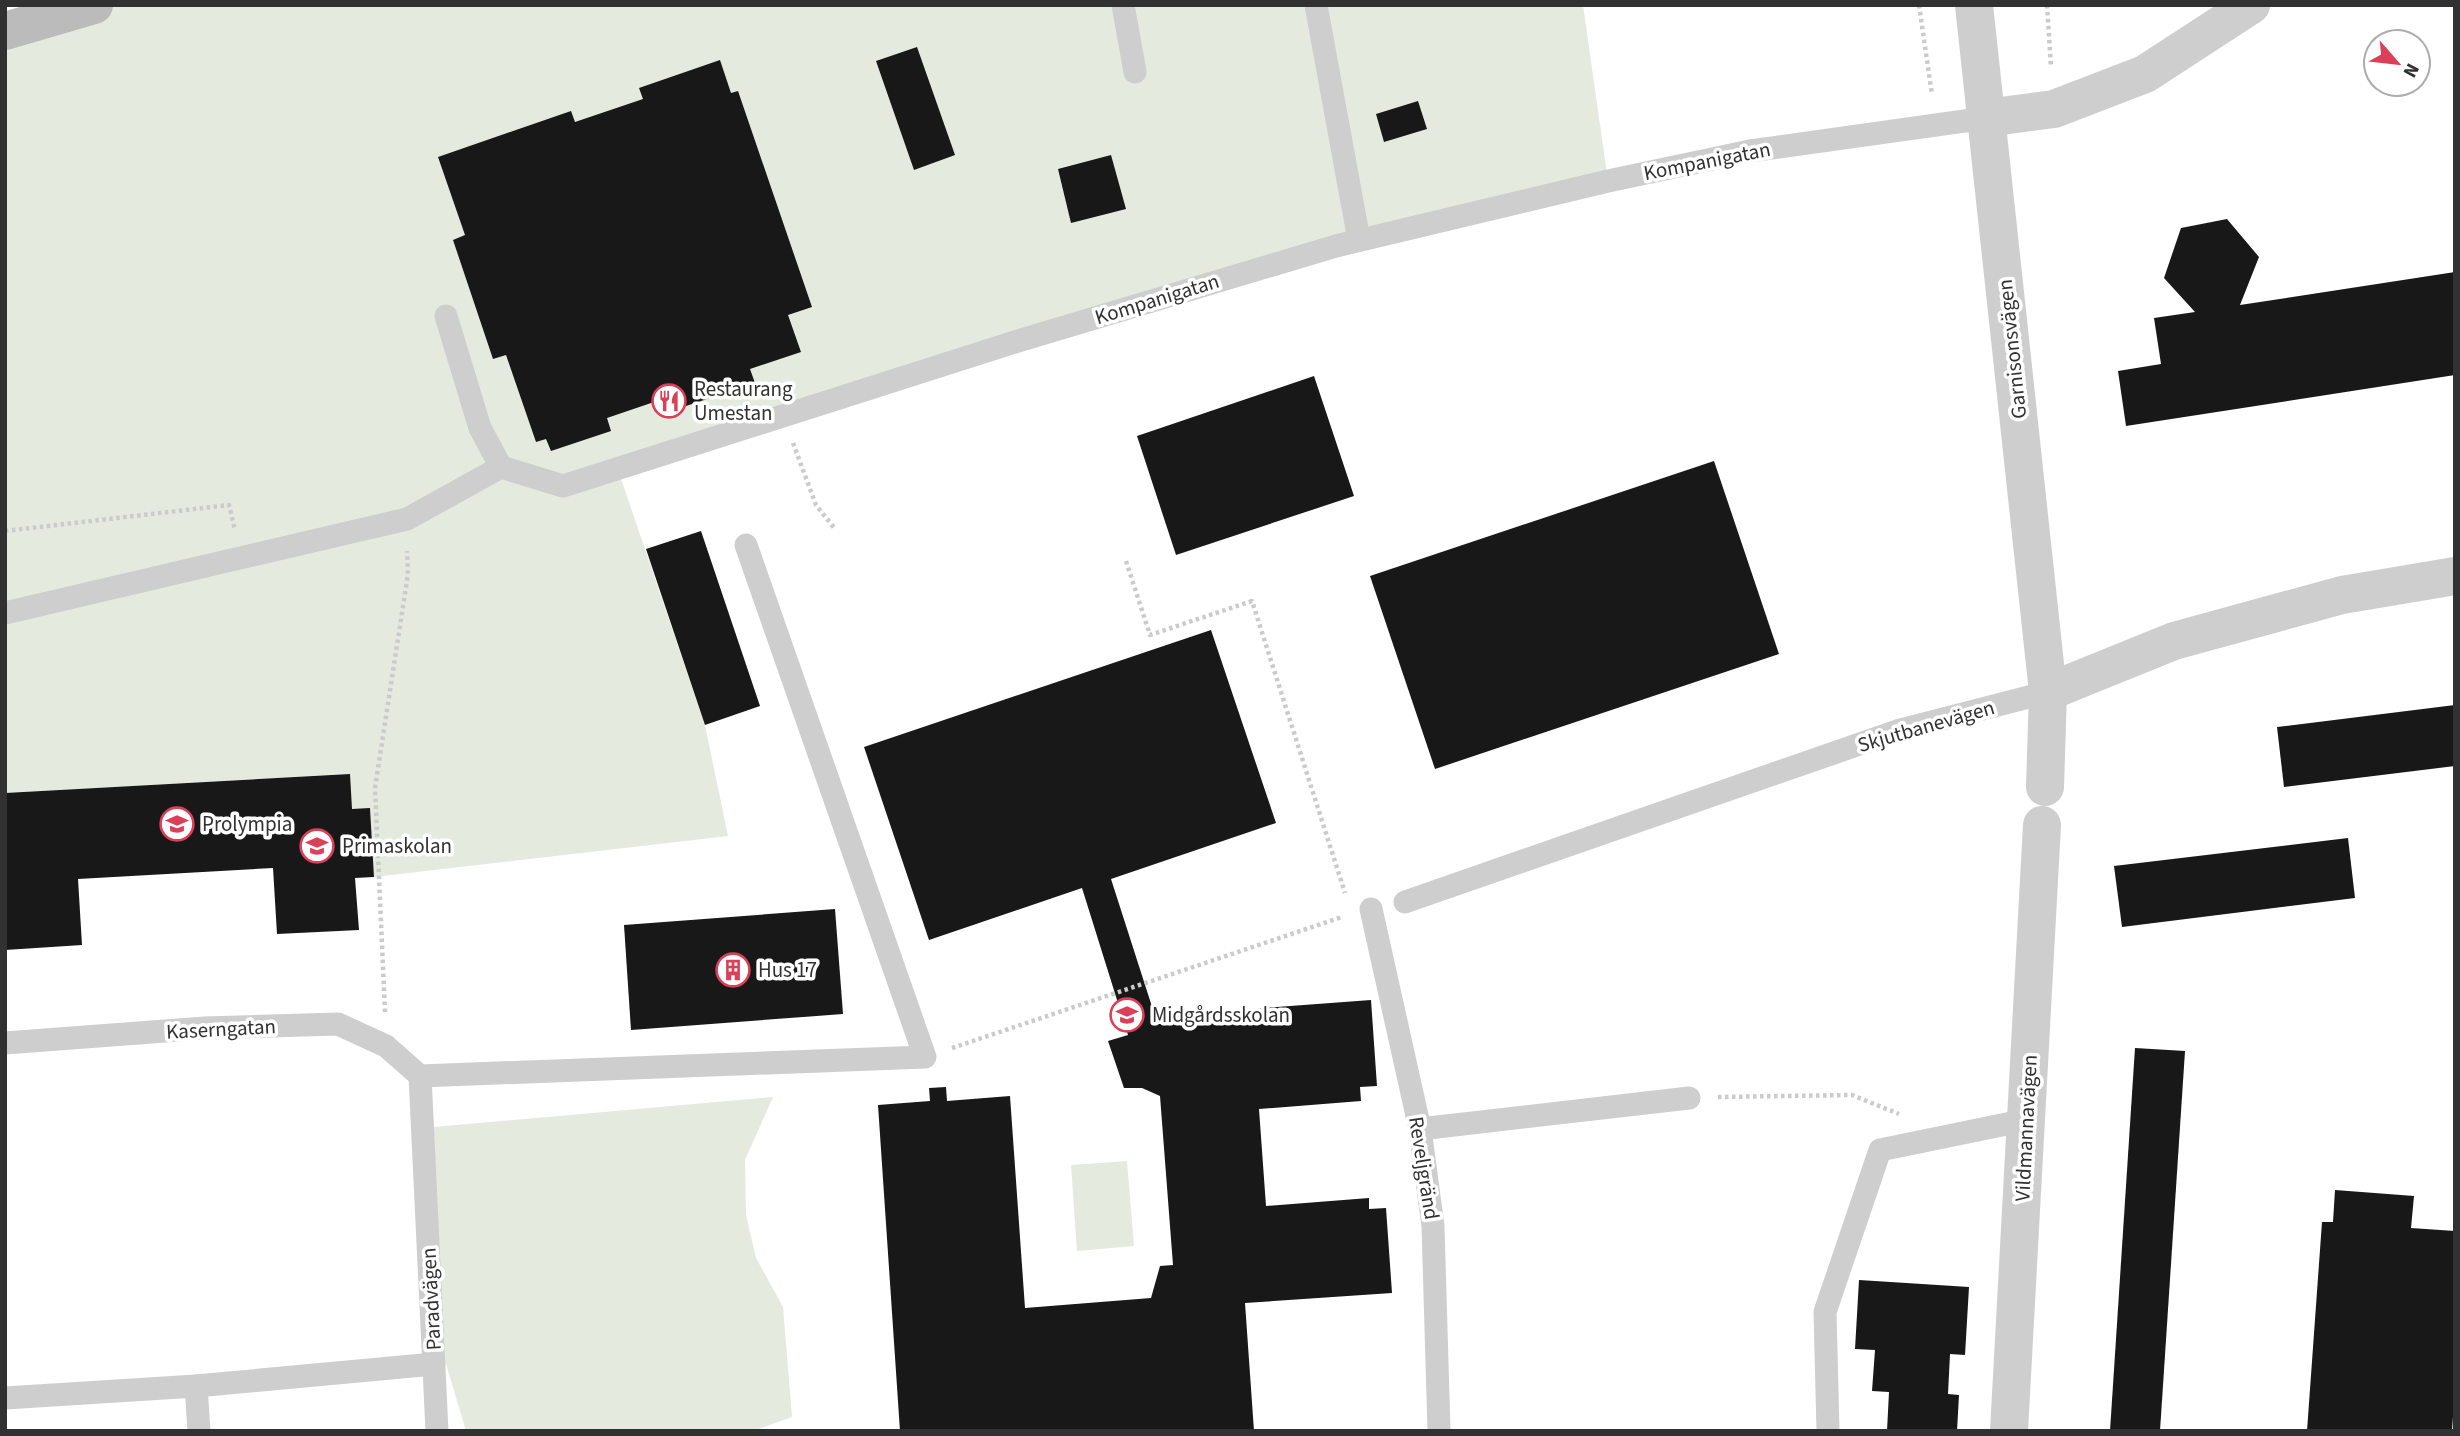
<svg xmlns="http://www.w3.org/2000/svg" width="2460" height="1436" font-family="'Source Sans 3',sans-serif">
<rect width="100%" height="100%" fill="#fff"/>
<g fill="#e5eade">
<path d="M94,5H1583L1608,181L1336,246L618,470L705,725L728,836L374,877L370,809H352L349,774L5,793V31Z"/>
<path d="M773,1097L745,1160L746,1215L756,1258L783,1307L792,1417L753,1431H466L432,1317L422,1128Z"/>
<path d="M1127,1161L1134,1246L1077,1251L1071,1165Z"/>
</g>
<g fill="#181818">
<path d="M917,47L955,155L914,170L876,61Z"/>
<path d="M720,60L731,93L738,91L812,307L788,315L801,352L750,369L755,383L662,414L657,401L607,418L611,431L551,451L546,439L536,442L506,355L493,359L453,240L465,235L438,157L571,111L575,122L643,99L639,88Z"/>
<path d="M1418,101L1427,129L1384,142L1376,114Z"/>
<path d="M1111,155L1126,209L1071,223L1058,169Z"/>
<path d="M2227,219L2259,257L2240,305L2455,272V375L2126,426L2118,371L2161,364L2154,318L2195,312L2164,278L2181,228Z"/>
<path d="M1314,376L1354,496L1176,555L1137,436Z"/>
<path d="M1714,461L1779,654L1435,769L1370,576Z"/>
<path d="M701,531L760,706L705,725L646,549Z"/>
<path d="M1211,630L1276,823L1111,879L1155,1016L1371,1000L1377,1086L1360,1087L1361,1101L1259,1109L1266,1206L1369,1198V1209L1386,1208L1392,1293L1245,1303L1254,1431H900L878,1105L930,1101L929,1088L946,1087L947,1101L1010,1096L1025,1308L1151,1298L1160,1266L1173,1265L1160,1096L1142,1088H1124L1108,1041L1128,1035L1082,888L929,940L864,747Z"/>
<path d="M2455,705V766L2284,787L2277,727Z"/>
<path d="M350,774L352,809L370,808L374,877L355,878L359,930L277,934L273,868L78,879L82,945L5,950V793Z"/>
<path d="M2348,838L2355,898L2122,927L2114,866Z"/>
<path d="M835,909L843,1014L631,1030L624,925Z"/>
<path d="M2135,1048L2185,1051L2160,1431H2110Z"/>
<path d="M2335,1190L2414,1196L2411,1228L2455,1231V1388L2452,1431H2307L2322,1222H2333Z"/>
<path d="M1859,1280L1969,1287L1965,1355L1950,1354L1948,1394L1959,1395L1957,1431H1887L1889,1392L1872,1391L1875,1350L1855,1349Z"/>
</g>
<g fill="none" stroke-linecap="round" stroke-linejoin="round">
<g stroke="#cbcbcb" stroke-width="4.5" stroke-dasharray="3.5 3.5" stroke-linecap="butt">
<path d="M1919,5L1932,95"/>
<path d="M2047,5L2051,67"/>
<path d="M793,443L816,505L835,529"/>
<path d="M5,531L229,505L235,530"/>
<path d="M1126,561L1150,635L1252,601L1345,893"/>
<path d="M385,1012L375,788L408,574L407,551"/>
<path d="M952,1048L1342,917"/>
<path d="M1718,1097L1852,1095L1899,1114"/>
</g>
<g stroke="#cecece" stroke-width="23">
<path d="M1123,5L1135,72"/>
<path d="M1316,5L1359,240"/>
<path d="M446,316L480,428L501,467L563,486L1018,341L1336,246L1608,181L1750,151L1986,118"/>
<path d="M5,613L407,519L501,467"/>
<path d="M1405,902L1897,731L2048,692"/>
<path d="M1371,909L1420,1129L1433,1226L1439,1431"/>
<path d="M5,1043L205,1028L338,1024L386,1046L420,1076"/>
<path d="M420,1076L925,1057L746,545"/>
<path d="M420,1076L437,1431"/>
<path d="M1420,1129L1689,1098"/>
<path d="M196,1386L199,1431"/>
<path d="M5,1398L196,1386L434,1364"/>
<path d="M1828,1431L1825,1312L1880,1150L2026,1120"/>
</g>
<g stroke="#cecece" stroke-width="38">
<path d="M1974,5L2048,692L2045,787"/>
<path d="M1986,118L2054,109L2145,74L2251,5"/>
<path d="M2048,692L2174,641L2342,595L2455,576"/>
<path d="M2009,1431L2042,825"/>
</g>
<path stroke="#bbb" stroke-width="38" d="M5,31L94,5"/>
</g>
<defs>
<symbol id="restaurant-ring" viewBox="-11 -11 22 22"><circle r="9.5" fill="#fff" stroke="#db4058" stroke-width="1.5"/><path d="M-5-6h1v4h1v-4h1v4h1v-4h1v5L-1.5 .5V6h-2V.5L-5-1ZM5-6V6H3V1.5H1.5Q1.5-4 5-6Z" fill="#db4058"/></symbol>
<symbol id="school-ring" viewBox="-11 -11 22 22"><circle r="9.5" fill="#fff" stroke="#db4058" stroke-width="1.5"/><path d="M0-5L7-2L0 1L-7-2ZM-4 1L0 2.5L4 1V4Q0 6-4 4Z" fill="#db4058"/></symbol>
<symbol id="building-ring" viewBox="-11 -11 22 22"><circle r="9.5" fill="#fff" stroke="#db4058" stroke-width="1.5"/><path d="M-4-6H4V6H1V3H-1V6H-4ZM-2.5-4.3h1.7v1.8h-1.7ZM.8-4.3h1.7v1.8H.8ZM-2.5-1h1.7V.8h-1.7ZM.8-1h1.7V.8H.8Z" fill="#db4058"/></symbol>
</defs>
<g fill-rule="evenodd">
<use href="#restaurant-ring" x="650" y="382" width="38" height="38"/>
<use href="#school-ring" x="158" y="805" width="38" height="38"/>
<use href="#school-ring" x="298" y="827" width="38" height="38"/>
<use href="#building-ring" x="714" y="951" width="38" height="38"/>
<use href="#school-ring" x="1108" y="996" width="38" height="38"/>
</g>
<g text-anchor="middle" stroke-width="7" stroke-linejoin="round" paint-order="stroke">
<g font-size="21" fill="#313131" stroke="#fff">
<text transform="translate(1707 161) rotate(-11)" y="7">Kompanigatan</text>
<text transform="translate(1157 299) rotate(-17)" y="7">Kompanigatan</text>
<text transform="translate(2012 349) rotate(-96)" y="7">Garnisonsvägen</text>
<text transform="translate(1926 726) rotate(-16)" y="7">Skjutbanevägen</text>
<text transform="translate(221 1029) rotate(-3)" y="7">Kaserngatan</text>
<text transform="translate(2026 1128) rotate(-87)" y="7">Vildmannavägen</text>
<text transform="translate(1424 1168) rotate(81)" y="7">Reveljgränd</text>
<text transform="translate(431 1299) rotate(-93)" y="7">Paradvägen</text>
</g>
<g font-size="21" fill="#313131" stroke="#fff" text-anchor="start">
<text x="694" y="396">Restaurang<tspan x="694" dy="24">Umestan</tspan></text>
<text x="202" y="831">Prolympia</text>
<text x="342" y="853">Primaskolan</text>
<text x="758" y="977">Hus 17</text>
<text x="1152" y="1022">Midgårdsskolan</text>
</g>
</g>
<rect width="2460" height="1436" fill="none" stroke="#313131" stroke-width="14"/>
<g transform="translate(2397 63) rotate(118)"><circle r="33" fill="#ffffff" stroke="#adadad" stroke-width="2"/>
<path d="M0-5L12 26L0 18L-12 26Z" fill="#db4058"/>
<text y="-10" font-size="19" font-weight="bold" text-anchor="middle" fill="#313131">N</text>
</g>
</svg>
